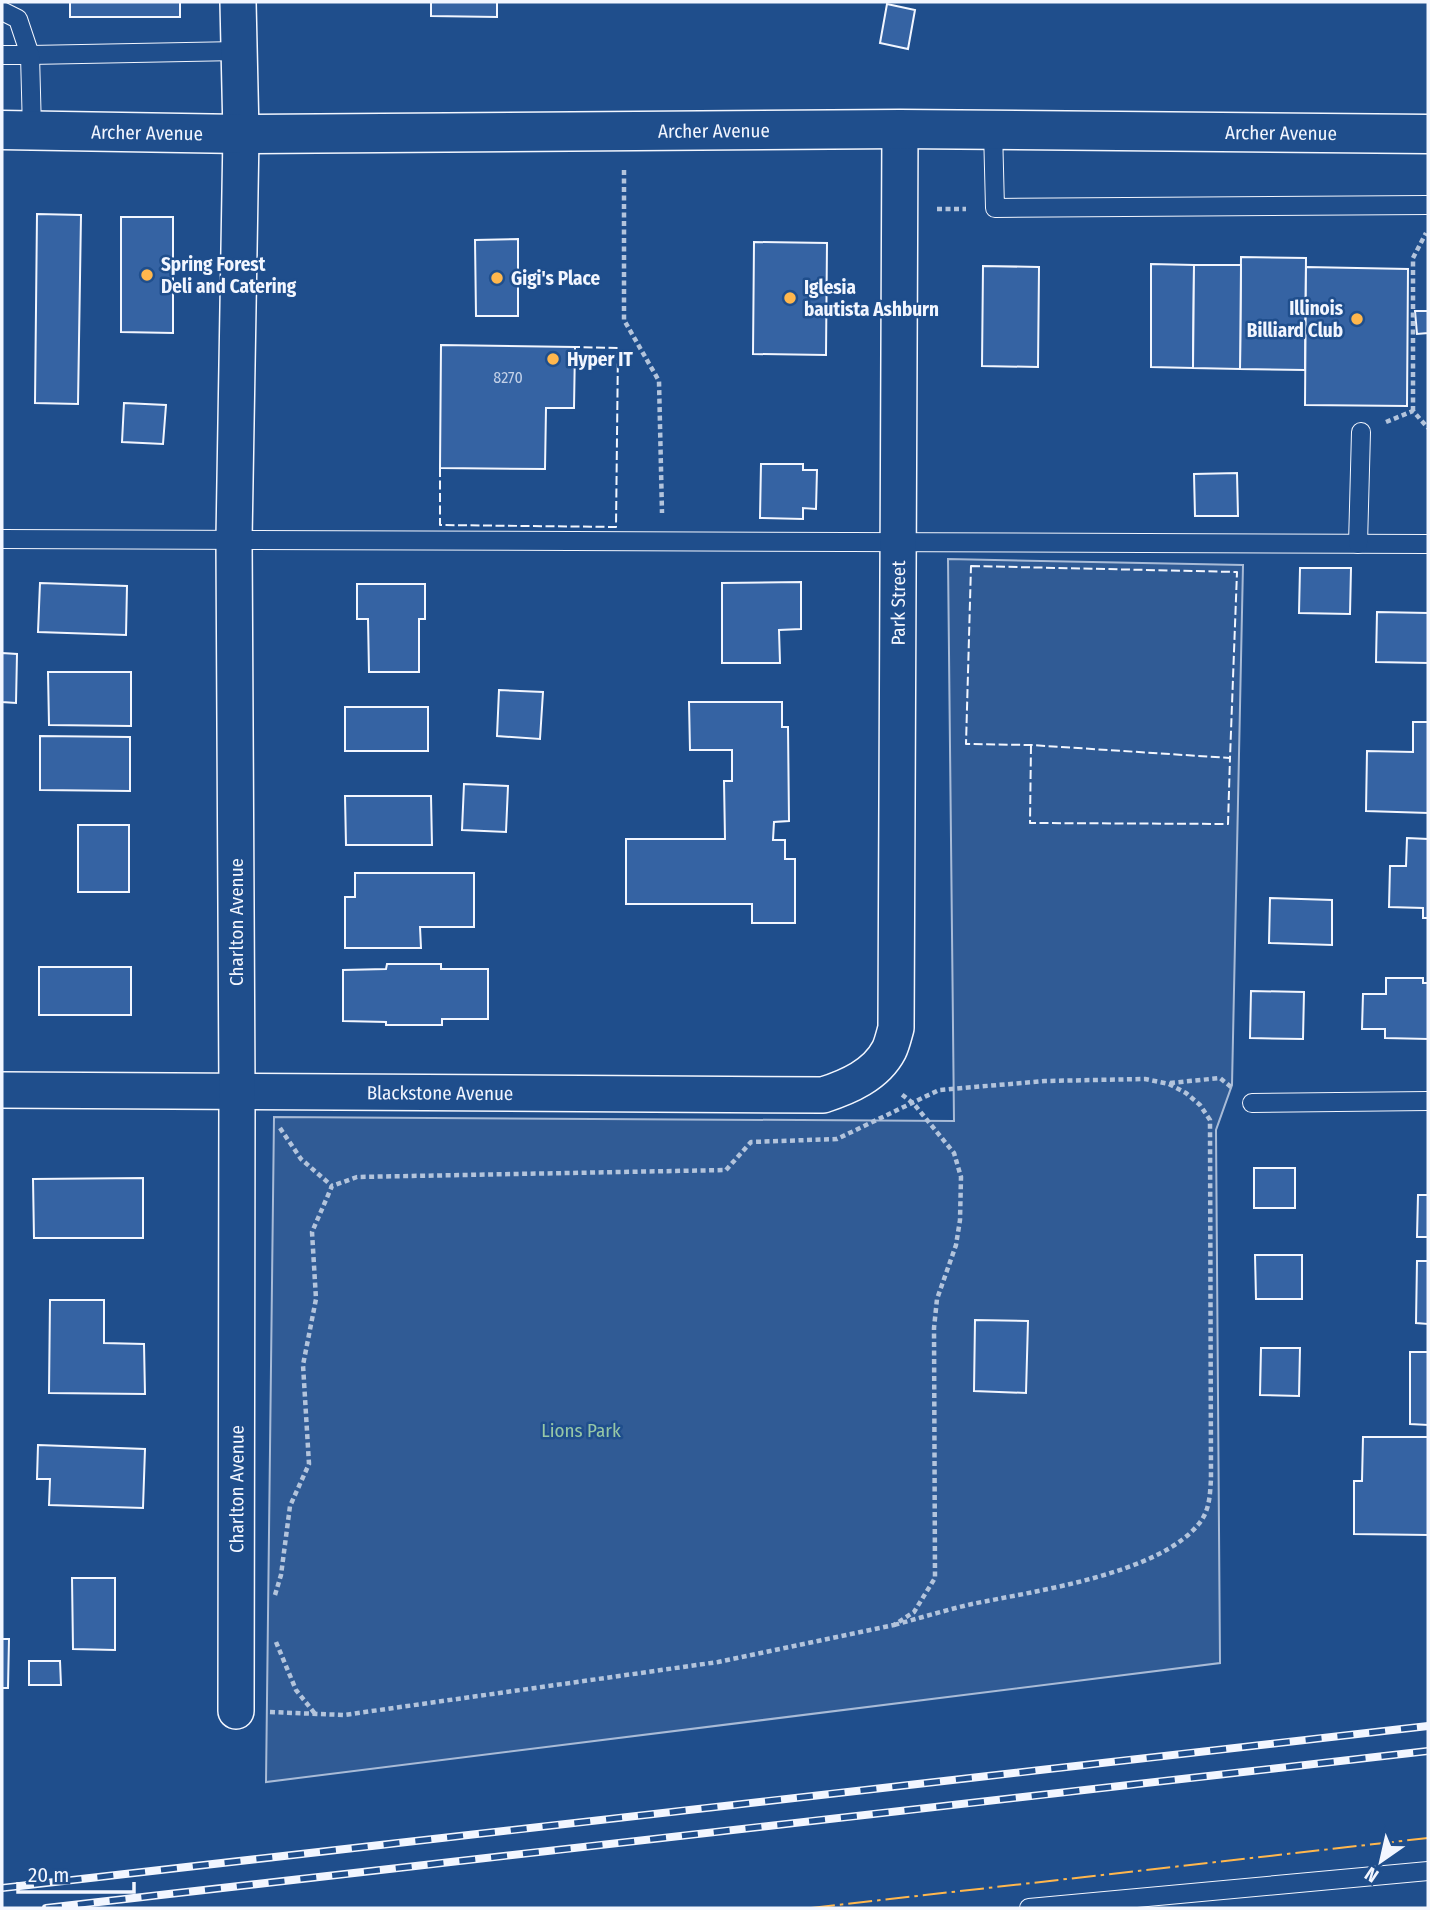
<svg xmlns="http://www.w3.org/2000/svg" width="1430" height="1910" font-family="'Fira Sans Condensed',sans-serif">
<rect width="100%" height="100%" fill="#1f4e8c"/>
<path fill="#305b95" stroke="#a8bbd7" stroke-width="2" d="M948,559L1243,565L1232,1085L1216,1130L1220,1663L266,1782L274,1117L954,1121Z"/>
<g fill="#3563a3" stroke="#f2f6ff" stroke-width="2">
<rect x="70" y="2" width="110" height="15"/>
<path d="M431,2H497V17L431,16Z"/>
<path d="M887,4L915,10L908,49L880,43Z"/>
<path d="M37,214L81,215L78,404L35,403Z"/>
<path d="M121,217H173V333L121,332Z"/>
<path d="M518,239V316H476L475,240Z"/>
<path d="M754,242L827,243L826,355L753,354Z"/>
<path d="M1241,257L1306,258L1305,370L1240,369Z"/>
<path d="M1151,264L1194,265L1193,368L1151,367Z"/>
<path d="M1194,265H1241L1240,369L1193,368Z"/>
<path d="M983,266L1039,267L1038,367L982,366Z"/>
<path d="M1306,267L1408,269L1407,406L1305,405Z"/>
<path d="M1415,311H1428V333L1417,334Z"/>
<path d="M441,345L575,347L574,408H546L545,469L440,468Z"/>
<path d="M124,403L166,405L163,444L122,442Z"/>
<path d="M761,464H803V470H817L816,509L803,508V519L760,518Z"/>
<path d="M1237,473L1238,516H1195L1194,474Z"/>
<path d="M1300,568H1351L1350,614L1299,613Z"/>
<path d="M801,582V629L779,630L780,663H722V583Z"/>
<path d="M40,583L127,586L126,635L38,632Z"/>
<path d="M357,584H425V619H419V672H369L368,619H357Z"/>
<path d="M1377,612L1428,613V663L1376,662Z"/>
<path d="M2,653L17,654L16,703L2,702Z"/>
<path d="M48,672H131V726L49,725Z"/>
<path d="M499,690L543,692L540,739L497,736Z"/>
<path d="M689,702H782V727H788L789,821L774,822L773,840H785V859H795V923H752V904H626V839H725L724,781H732V750H690Z"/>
<rect x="345" y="707" width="83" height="44"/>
<path d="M1413,722H1428V813L1366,811L1367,751L1413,752Z"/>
<path d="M40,736L130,737V791L40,790Z"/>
<path d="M464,784L508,786L506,832L462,830Z"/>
<path d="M345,796H431L432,845H346Z"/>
<rect x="78" y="825" width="51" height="67"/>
<path d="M1407,838L1428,839V918H1423V908L1389,907L1390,866H1406Z"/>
<path d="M355,873H474V927H420L421,948H345V897H355Z"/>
<path d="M1270,898L1332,900V945L1269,943Z"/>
<path d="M387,964H441V969H488V1019H442V1025H386V1022L343,1021V970L386,969Z"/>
<rect x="39" y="967" width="92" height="48"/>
<path d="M1386,978H1423V983H1428V1039L1385,1038V1029H1362L1363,994H1386Z"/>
<path d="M1251,991L1304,992L1303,1039L1250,1038Z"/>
<rect x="1254" y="1168" width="41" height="40"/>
<path d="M143,1178V1238H34L33,1179Z"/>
<path d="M1418,1195H1428V1237H1417Z"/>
<path d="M1255,1255H1302V1299H1256Z"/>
<path d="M1417,1261H1428V1324L1416,1323Z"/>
<path d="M50,1300H104V1343L144,1344L145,1394L49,1393Z"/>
<path d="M975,1320L1028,1321L1026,1393L974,1391Z"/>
<path d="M1261,1348H1300L1299,1396L1260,1395Z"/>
<path d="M1410,1352H1428V1425L1410,1424Z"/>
<path d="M1363,1437H1428V1535L1354,1534V1481H1362Z"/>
<path d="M38,1445L145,1449L143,1508L49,1505L50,1479H37Z"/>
<path d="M72,1578H115V1650L73,1649Z"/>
<path d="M2,1639H9L8,1688H2Z"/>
<path d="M29,1661H60L61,1685H29Z"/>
</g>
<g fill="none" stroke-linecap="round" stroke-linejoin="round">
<defs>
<g id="lane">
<path d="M2,11L18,19L30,55L238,51"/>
<path d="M2,55H30L32,130"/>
<path d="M993,130L995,208L1428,205"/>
<path d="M2,539L1428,544"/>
<path d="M1358,544L1361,432"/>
<path d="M1252,1103L1428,1101"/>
<path d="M1029,1908L1428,1871"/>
</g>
<g id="street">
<path id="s1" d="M2,1090L823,1095C848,1087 876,1075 889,1050C892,1044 894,1035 896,1028L900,129"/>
<path id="s2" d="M236,1711L237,1091L234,539L241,134L238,2"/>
</g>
<g id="primary">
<path id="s3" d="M2,130L241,134L900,129L1428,134"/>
</g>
</defs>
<use href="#lane" stroke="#f2f6ff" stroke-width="20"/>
<use href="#street" stroke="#f2f6ff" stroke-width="38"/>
<use href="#primary" stroke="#f2f6ff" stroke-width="41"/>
<g stroke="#b3c4dc" stroke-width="4.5" stroke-dasharray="5 3.5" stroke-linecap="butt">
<path d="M624,170V320L659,381L662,513"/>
<path d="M937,209H966"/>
<path d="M1413,411V258L1426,233"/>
<path d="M1386,422L1413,411L1428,428"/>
<path d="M1170,1083L1220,1078L1231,1087"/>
<path d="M280,1128L301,1159L332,1186"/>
<path d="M275,1595L281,1575L290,1506L309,1464L303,1365L316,1299L312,1232L332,1186L357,1177L726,1170L751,1142L837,1139L939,1090L1045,1081L1145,1079L1169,1084L1186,1093L1200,1105L1210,1120L1211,1479C1210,1493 1210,1508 1201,1521C1163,1574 1034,1591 972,1604C946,1610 920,1618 894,1625"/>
<path d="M276,1642L296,1690L316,1715"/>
<path d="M270,1712L344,1715L718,1662L894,1625L914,1612L935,1578L934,1328L937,1299L956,1245L960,1220L961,1177L954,1153L914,1104L900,1093"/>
</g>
<use href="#lane" stroke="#1f4e8c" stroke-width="18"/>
<use href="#street" stroke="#1f4e8c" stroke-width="35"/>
<use href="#primary" stroke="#1f4e8c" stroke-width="38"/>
<defs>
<g id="rail">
<path d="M2,1888L1428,1726"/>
<path d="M46,1908L1428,1751"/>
</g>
</defs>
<use href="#rail" stroke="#f2f6ff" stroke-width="8"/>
<use href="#rail" stroke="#1f4e8c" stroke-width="5" stroke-dasharray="16" stroke-linecap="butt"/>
<g stroke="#f2f6ff" stroke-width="2" stroke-dasharray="9 3.5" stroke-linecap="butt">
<path d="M440,468V525L616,527L618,348L575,347"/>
<path d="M971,566L1237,572L1230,758L1031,745L966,744Z"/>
<path d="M1031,745L1030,823L1228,824L1230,758"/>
</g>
<path stroke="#ffb74d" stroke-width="2" stroke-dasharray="24 5 3.5 5" stroke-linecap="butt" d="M811,1908L1428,1838"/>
</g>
<g fill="#ffb74d" stroke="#1f4e8c" stroke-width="2.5">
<circle cx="147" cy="275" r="7"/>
<circle cx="497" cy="278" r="7"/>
<circle cx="790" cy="298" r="7"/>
<circle cx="1357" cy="319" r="7"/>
<circle cx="553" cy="359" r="7"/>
</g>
<g text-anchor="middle" stroke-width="5" stroke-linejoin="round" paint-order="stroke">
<g font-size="16" fill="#c3d1e8">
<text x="508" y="383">8270</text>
</g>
<g font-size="19" fill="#f2f6ff" stroke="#1f4e8c">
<text dy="7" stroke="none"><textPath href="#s3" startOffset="712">Archer Avenue</textPath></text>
<text dy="7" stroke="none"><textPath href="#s3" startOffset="145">Archer Avenue</textPath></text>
<text dy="7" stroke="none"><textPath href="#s3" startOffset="1279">Archer Avenue</textPath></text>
<text dy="7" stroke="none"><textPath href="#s1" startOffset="1351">Park Street</textPath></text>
<text transform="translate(236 922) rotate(-90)" y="7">Charlton Avenue</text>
<text dy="7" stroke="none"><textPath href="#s1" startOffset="438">Blackstone Avenue</textPath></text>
<text dy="7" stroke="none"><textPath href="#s2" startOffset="222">Charlton Avenue</textPath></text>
</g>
<g font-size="19" font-weight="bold" fill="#f2f6ff" stroke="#1f4e8c" text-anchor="start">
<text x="161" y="271">Spring Forest<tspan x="161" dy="22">Deli and Catering</tspan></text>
<text x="511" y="285">Gigi's Place</text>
<text x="804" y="294">Iglesia<tspan x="804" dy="22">bautista Ashburn</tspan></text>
<text x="1343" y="315" text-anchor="end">Illinois<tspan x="1343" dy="22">Billiard Club</tspan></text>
<text x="567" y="366">Hyper IT</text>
</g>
<g font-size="19" fill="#97c8a6" stroke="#1f4e8c">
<text x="581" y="1437">Lions Park</text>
</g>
</g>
<rect width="1430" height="1910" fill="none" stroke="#f2f6ff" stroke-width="7"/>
<g transform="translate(1381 1861) rotate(214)" stroke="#1f4e8c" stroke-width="5" paint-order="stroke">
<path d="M0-5L12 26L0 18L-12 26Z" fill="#f2f6ff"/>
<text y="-10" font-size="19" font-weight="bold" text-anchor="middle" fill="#f2f6ff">N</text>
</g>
<path d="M18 1882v10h116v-10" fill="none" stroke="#f2f6ff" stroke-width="3.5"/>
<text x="28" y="1882" font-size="21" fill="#f2f6ff" stroke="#1f4e8c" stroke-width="5" paint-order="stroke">20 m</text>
</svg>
